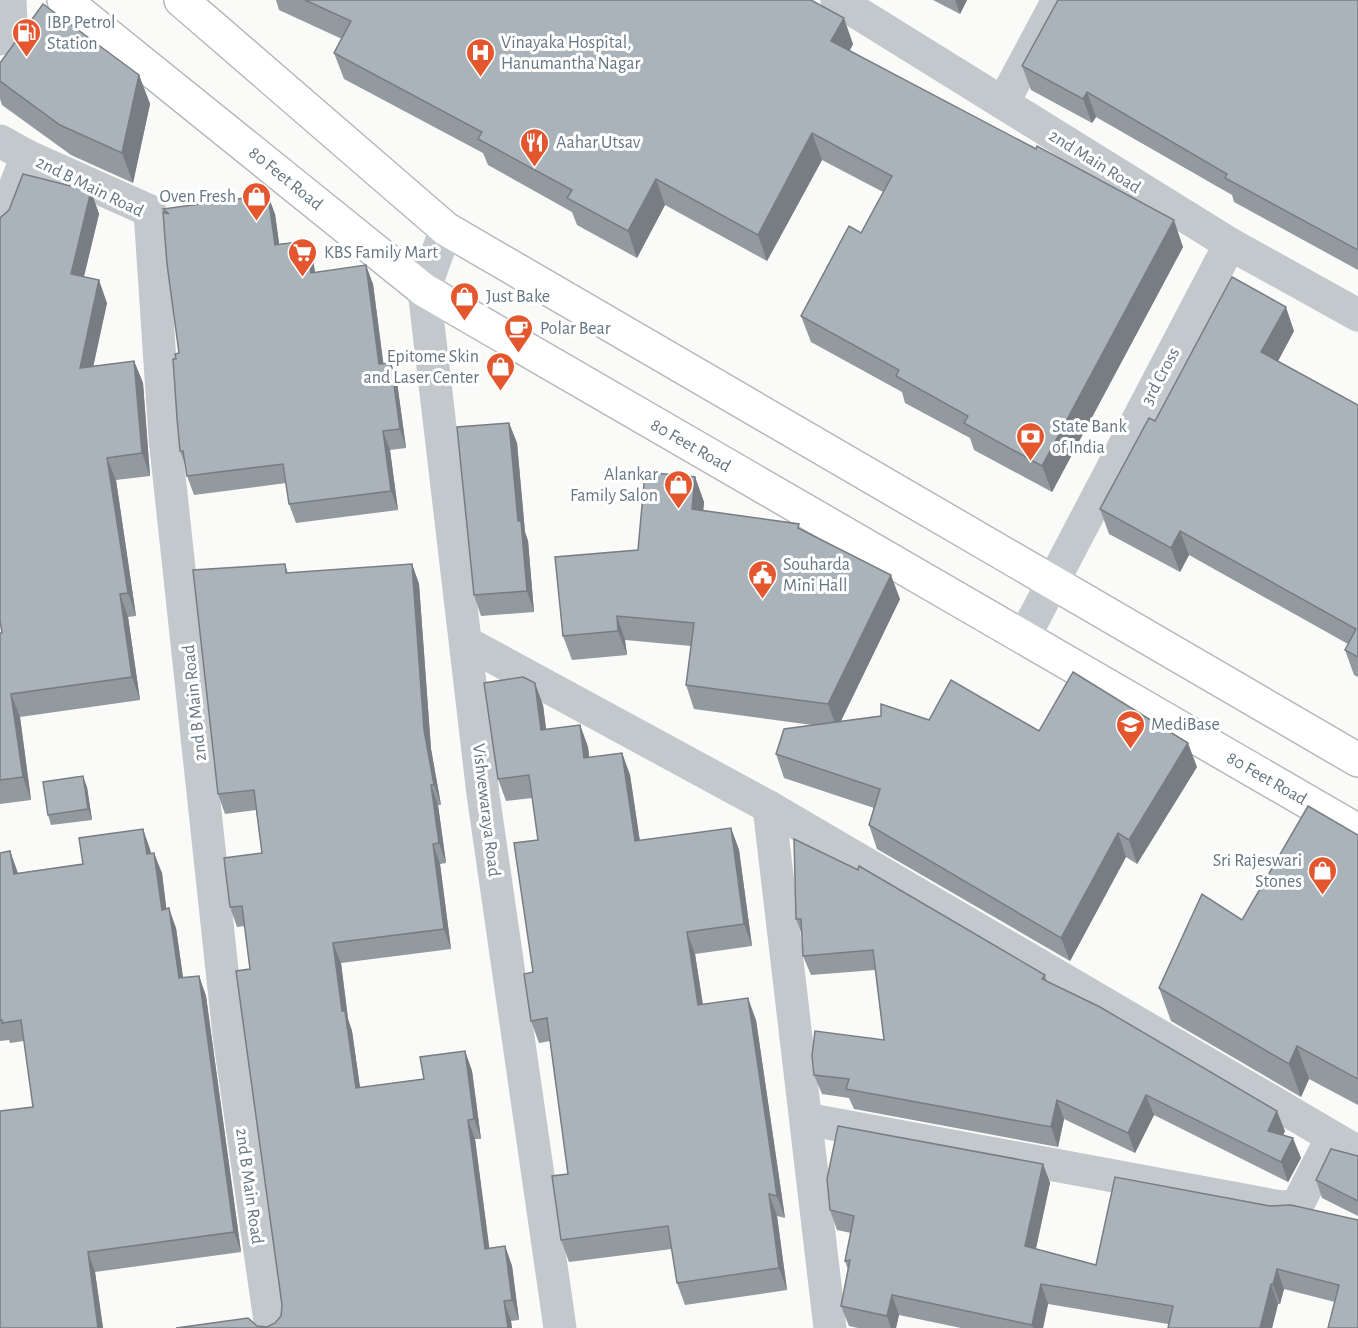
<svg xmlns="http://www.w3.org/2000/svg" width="1358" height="1328" font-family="'Alegreya Sans',sans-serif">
<rect width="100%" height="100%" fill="#fafaf8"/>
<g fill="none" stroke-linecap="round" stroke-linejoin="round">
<defs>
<g id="major">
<path d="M64,0L424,290L1358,831"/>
<path d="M181,0L446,229L1358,760"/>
</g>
</defs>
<use href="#major" stroke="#b5babe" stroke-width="36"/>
<g stroke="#c3c8cc" stroke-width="33">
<path d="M837,0L1230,244L1358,315"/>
<path d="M0,39L11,21L10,0"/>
<path d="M1003,103L1058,0"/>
<path d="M0,141L27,156L0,225"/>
<path d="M27,156L150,211L165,438L229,1035L271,1328"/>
<path d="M446,229L424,290L483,794L560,1328"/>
<path d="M1024,637L1230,244"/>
<path d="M467,643L769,807L830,1328"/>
<path d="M769,807L1358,1152"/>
<path d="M806,1119L1281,1207L1297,1206L1332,1137"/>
</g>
<use href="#major" stroke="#fff" stroke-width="33"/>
</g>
<g fill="#929a9f">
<path d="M276,0H811L853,44L850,50L1183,247L1052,492L974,450L970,438L905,403L902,392L811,342L801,316L861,233L883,192L822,160L767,261L665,205L637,258L577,225L572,212L488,165L483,153L344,79L334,53L342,39L279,10Z"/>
<path d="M933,0H967L960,14Z"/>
<path d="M1358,0V270L1234,202L1232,195L1096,117L1092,123L1031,90L1022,66Z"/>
<path d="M0,63L139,75L150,104L133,183L71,155L2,105L0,99Z"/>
<path d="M91,191L99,214L84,277L107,303L93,366L134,361L143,383L150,476L116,480L136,616L128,617L140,700L20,717L31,800L0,804V633H2Z"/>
<path d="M163,209L275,214L279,244L306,241L313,259L315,273L373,284L383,364L391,363L397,382L406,448L390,450L398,510L296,523L289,504L286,483L194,495L187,476L185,464L180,451L179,353L164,213Z"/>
<path d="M1294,331L1278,361L1358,405V677L1354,675L1345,650L1348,644L1189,555L1180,572L1109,534L1100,509L1155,421Z"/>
<path d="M509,423L517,443L525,532L528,541L534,612L481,616L474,595Z"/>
<path d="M695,477L704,502L703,511L801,530L900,599L841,721L929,720L1039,731L1197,767L1137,864L1126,857L1070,961L877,849L869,825L874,808L784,778L776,754L812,725L694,709L686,685L691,646L625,640L627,655L572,660L563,636L638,550Z"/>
<path d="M285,564L288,573L412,564L419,584L431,749L441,805H438L446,863L440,864L451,949L341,963L348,1019L352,1031L360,1088L424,1079L420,1057L465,1051L472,1071L481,1139H475L489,1248L505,1246L512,1266L519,1320L511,1321L512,1328H176L248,1318L257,1326L267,1327L275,1323L281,1316L282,1305L236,971L250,969L245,926L237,927L230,907L224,858L262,853L256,810L225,814L218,794L193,570Z"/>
<path d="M543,705L546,729L580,725L588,747L589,757L622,753L630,775L640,841L731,828L739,850L752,946L695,954L703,1004L756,1020L785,1218L777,1216L787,1290L685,1305L677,1283L672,1249L569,1262L561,1240L568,1174L550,1041L539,1043L531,1021L538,840L532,798L506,801L498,779Z"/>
<path d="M87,787L92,820L51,825L48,815Z"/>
<path d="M1358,835V1105L1309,1079L1301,1097L1171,1021L1159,988L1242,920Z"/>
<path d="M794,839L1045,975L1047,981L1285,1131L1283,1135L1301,1158L1288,1182L1154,1115L1135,1153L1064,1119L1058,1147L854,1109L849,1098L822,1094L814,1075L884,1040L875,970L811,975L803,956L802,935L796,919Z"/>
<path d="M150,849L151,853L162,873L166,909L176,928L183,978L199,976L206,996L241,1252L95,1272L103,1328H0L33,1107L24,1041L10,1043L9,1040L0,1041V853L10,851L18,873L83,864Z"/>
<path d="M1358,1156V1216L1322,1198L1316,1180Z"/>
<path d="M1043,1164L1050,1183L1036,1249L1096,1265L1270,1206L1358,1220L1335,1302L1284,1289L1280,1304H1278L1272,1328H1168V1324L1048,1304L1043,1328H961L899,1315L896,1328H858L849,1326L841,1306L848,1270L845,1261L851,1233L837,1230L830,1210Z"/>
</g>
<g fill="#777d82">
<path d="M955,0H967L960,14Z"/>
<path d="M844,18L853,44L841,67L831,41Z"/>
<path d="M139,75L150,104L133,183L122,153Z"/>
<path d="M1087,92L1096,117L1092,123L1083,99Z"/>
<path d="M812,133L822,160L767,261L758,235Z"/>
<path d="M656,179L665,205L637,258L628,231Z"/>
<path d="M91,191L99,214L79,296L71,274Z"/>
<path d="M268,195L275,214L282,264L275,245Z"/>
<path d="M1174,220L1183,247L1052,492L1042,466Z"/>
<path d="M306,241L313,259L318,292L311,273Z"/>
<path d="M366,265L373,284L386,383L379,364Z"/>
<path d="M99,280L107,303L88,391L80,368Z"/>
<path d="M1286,307L1294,331L1270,376L1261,352Z"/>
<path d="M134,361L143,383L150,476L142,453Z"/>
<path d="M391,363L397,382L406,448L400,429Z"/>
<path d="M509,423L517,443L525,532L528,541L534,612L527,591L518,521Z"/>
<path d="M383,431L390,450L398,510L391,491Z"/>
<path d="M107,458L116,480L136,616L128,593Z"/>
<path d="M695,477L704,502L701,534L692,509Z"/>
<path d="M1180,531L1189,555L1180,572L1171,548Z"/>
<path d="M412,564L419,584L431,749L441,805L434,785L424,730Z"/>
<path d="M891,575L900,599L837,729L828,704Z"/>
<path d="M120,594L128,617L140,700L132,677Z"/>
<path d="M617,616L625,640L627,655L618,631Z"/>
<path d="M535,683L543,705L549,752L541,730Z"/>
<path d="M11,694L20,717L31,800L23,777Z"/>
<path d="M580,725L588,747L592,780L584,758Z"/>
<path d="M1188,743L1197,767L1137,864L1129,840Z"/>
<path d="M622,753L630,775L643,863L635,841Z"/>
<path d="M83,776L87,787L92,820L88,809Z"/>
<path d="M431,785L438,805L446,863L439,843Z"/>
<path d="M731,828L739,850L752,946L744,924Z"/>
<path d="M143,829L150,849L154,874L147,854Z"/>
<path d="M1118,833L1126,857L1070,961L1061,938Z"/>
<path d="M433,844L440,864L451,949L444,929Z"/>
<path d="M10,851L17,871L21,894L14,874Z"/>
<path d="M154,853L162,873L169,929L162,910Z"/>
<path d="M169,908L176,928L186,998L179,978Z"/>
<path d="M687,932L695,954L706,1027L698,1005Z"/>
<path d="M333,943L341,963L348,1019L352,1031L363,1108L356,1088L342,1011Z"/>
<path d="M199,976L206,996L241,1252L234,1232Z"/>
<path d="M748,998L756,1020L785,1218L777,1196Z"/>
<path d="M1297,1046L1309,1079L1301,1097L1289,1064Z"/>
<path d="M465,1051L472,1071L481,1139L474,1119Z"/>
<path d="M1146,1095L1154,1115L1135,1153L1128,1133Z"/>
<path d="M1057,1100L1064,1119L1058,1147L1051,1127Z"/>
<path d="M1277,1111L1285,1131L1275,1151L1268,1131Z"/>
<path d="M468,1120L475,1139L492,1268L485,1249Z"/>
<path d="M1293,1138L1301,1158L1288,1182L1281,1162Z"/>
<path d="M1043,1164L1050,1183L1032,1266L1025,1246Z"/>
<path d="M769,1194L777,1216L787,1290L779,1268Z"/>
<path d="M505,1246L512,1266L519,1320L512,1300Z"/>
<path d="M88,1252L95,1272L103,1328H98Z"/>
<path d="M1277,1269L1284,1289L1280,1304L1273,1285Z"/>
<path d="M1041,1284L1048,1304L1043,1328H1033L1032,1325Z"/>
<path d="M1271,1284L1278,1304L1272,1328H1260Z"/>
<path d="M892,1295L899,1315L896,1328H891L887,1316Z"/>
<path d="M504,1301L511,1321L512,1328H508Z"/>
</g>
<g fill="#aab3b9" stroke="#777d82" stroke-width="1.5">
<path d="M305,0H811L844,18L831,41L1036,149L1037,146L1174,220L1042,466L964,423L968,416L896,376L899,370L801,316L849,226L861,233L892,176L812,133L758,235L656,179L628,231L567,198L572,190L478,139L482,132L334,53L351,21Z"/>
<path d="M1058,0H1358V250L1225,178L1227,174L1087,92L1083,99L1022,66Z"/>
<path d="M43,4L139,75L122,153L60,125L0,81V63Z"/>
<path d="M23,174L91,191L71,274L99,280L80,368L134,361L142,453L107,458L128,593L120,594L132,677L11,694L23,777L0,780V633H2L0,621V218L9,210Z"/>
<path d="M268,195L275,245L306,241L311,273L366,265L379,364L391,363L400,429L383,431L391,491L289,504L283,464L187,476L183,451H180L177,418L173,359H176L175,354L179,353L167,264L163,212L169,214L163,209Z"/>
<path d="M1232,277L1286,307L1261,352L1358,405V657L1345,650L1356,629L1180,531L1171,548L1100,509L1149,418L1155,421Z"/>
<path d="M509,423L518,521H521L527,591L474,595L457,427Z"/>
<path d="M645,472L695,477L692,509L799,524L798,528L891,575L828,704L686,685L694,623L617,616L618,631L563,636L555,557L638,550Z"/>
<path d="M285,564L286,573L412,564L424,730L434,785H431L439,843L433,844L444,929L333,943L342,1011H345L356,1088L424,1079L420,1057L465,1051L474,1119L468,1120L485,1249L505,1246L512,1300L504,1301L508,1328H176L248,1318L257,1326L267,1327L275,1323L281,1316L282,1305L236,971L250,969L242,906L230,907L224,858L262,853L254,790L218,794L193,570Z"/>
<path d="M1073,672L1188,743L1129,840L1118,833L1061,938L869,825L880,789L776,754L784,729L881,716V704L929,720L951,680L1039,731Z"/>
<path d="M523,677L535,683L541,730L580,725L584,758L622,753L635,841L731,828L744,924L687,932L698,1005L748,998L777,1196L769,1194L779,1268L677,1283L668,1226L561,1240L552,1176L568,1174L547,1018L531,1021L524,974L533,972L514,843L538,840L529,775L498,779L484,683Z"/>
<path d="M83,776L88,809L48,815L43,782Z"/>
<path d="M1308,806L1358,835V1079L1297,1046L1289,1064L1159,988L1202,894L1242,920Z"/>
<path d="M143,829L147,854L154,853L162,910L169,908L179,978L199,976L234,1232L88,1252L98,1328H0V1111L33,1107L21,1020L2,1023V1020H0V853L10,851L14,874L83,864L79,838Z"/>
<path d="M794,839L858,870L859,866L1045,975L1042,979L1100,1007L1277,1111L1268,1131L1293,1138L1281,1162L1146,1095L1128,1133L1057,1100L1051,1127L846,1089L849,1079L814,1075L812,1056L815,1031L884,1040L873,950L803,956L801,919H796Z"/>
<path d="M838,1126L1043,1164L1025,1246L1096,1265L1115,1177L1270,1206L1291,1205L1358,1220V1328H1328L1339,1285L1277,1269L1273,1285L1271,1284L1260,1328H1168L1173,1306L1041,1284L1032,1325L892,1295L887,1316L841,1306L850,1260L845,1261L854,1216L830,1210L827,1179Z"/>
<path d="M1331,1149L1358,1156V1201L1316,1180Z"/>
</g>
<defs>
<symbol id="fuel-pin" viewBox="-11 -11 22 30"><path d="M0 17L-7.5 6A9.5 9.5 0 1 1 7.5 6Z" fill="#e4572e" stroke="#fff"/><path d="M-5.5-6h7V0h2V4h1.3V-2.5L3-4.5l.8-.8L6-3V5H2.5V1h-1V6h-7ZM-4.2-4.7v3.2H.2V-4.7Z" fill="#fff"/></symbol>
<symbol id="hospital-pin" viewBox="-11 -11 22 30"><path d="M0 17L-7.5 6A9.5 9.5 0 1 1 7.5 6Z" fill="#e4572e" stroke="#fff"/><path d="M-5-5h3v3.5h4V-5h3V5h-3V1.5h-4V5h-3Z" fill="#fff"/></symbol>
<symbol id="restaurant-pin" viewBox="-11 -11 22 30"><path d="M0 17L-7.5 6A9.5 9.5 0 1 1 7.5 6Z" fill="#e4572e" stroke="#fff"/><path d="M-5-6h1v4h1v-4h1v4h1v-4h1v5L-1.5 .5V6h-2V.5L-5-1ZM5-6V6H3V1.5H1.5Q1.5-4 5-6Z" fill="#fff"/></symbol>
<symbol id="shop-pin" viewBox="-11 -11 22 30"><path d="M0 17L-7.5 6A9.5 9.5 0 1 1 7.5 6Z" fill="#e4572e" stroke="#fff"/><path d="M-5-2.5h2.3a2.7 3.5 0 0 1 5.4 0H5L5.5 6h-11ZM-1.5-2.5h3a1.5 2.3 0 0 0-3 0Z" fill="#fff"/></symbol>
<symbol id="supermarket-pin" viewBox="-11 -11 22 30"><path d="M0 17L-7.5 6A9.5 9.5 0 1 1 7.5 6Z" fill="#e4572e" stroke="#fff"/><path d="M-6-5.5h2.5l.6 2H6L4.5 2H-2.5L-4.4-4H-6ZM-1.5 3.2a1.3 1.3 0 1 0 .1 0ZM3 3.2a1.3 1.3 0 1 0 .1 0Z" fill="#fff"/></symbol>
<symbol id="cafe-pin" viewBox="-11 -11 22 30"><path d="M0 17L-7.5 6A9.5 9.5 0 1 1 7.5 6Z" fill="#e4572e" stroke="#fff"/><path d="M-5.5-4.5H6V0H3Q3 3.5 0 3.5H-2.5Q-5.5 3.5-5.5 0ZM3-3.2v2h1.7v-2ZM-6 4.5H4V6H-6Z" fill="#fff"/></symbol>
<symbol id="bank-pin" viewBox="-11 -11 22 30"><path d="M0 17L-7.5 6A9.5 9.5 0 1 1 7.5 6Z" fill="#e4572e" stroke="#fff"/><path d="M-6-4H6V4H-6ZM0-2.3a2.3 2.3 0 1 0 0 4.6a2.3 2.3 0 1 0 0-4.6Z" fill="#fff"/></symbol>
<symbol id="civic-pin" viewBox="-11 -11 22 30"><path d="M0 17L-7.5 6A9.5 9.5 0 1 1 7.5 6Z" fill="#e4572e" stroke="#fff"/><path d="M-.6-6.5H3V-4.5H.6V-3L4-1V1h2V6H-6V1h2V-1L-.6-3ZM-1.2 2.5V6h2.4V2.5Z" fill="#fff"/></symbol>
<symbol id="school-pin" viewBox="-11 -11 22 30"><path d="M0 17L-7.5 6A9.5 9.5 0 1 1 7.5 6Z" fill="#e4572e" stroke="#fff"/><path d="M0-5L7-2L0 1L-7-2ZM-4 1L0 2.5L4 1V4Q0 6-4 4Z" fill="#fff"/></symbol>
</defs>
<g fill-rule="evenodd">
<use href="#fuel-pin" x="10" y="16" width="33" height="45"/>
<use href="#hospital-pin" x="464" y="36" width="33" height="45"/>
<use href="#restaurant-pin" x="518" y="126" width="33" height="45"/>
<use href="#shop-pin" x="240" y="180" width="33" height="45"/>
<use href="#supermarket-pin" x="286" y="236" width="33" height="45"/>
<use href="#shop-pin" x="448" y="280" width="33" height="45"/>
<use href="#cafe-pin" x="502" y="312" width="33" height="45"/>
<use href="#shop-pin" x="484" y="350" width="33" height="45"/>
<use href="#bank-pin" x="1014" y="420" width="33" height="45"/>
<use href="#shop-pin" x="662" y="468" width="33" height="45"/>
<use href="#civic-pin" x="746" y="558" width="33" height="45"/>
<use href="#school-pin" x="1114" y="708" width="33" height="45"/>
<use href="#shop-pin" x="1306" y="854" width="33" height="45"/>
</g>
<g text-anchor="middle" stroke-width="6" stroke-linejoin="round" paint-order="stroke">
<g font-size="18" fill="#657683" stroke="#fff" text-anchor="start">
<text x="47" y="28">IBP Petrol<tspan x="47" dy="21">Station</tspan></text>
<text x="501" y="48">Vinayaka Hospital,<tspan x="501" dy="21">Hanumantha Nagar</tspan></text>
<text x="556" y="148">Aahar Utsav</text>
<text x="236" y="202" text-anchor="end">Oven Fresh</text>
<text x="324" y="258">KBS Family Mart</text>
<text x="486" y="302">Just Bake</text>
<text x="540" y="334">Polar Bear</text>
<text x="479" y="362" text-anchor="end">Epitome Skin<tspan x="479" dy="21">and Laser Center</tspan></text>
<text x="1052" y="432">State Bank<tspan x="1052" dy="21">of India</tspan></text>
<text x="658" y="480" text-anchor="end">Alankar<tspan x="658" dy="21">Family Salon</tspan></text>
<text x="783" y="570">Souharda<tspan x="783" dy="21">Mini Hall</tspan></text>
<text x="1151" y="730">MediBase</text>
<text x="1302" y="866" text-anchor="end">Sri Rajeswari<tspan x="1302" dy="21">Stones</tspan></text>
</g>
<g font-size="18" fill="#657683" stroke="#fff">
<text transform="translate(1095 161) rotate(32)" y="6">2nd Main Road</text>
<text transform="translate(286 178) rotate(39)" y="6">80 Feet Road</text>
<text transform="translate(90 186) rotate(26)" y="6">2nd B Main Road</text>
<text transform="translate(1160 376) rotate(-62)" y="6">3rd Cross</text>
<text transform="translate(691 445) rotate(30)" y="6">80 Feet Road</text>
<text transform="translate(194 703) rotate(-96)" y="6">2nd B Main Road</text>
<text transform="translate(1267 778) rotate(30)" y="6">80 Feet Road</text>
<text transform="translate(487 810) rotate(83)" y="6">Vishvewaraya Road</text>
<text transform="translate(250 1186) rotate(82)" y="6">2nd B Main Road</text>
</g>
</g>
</svg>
